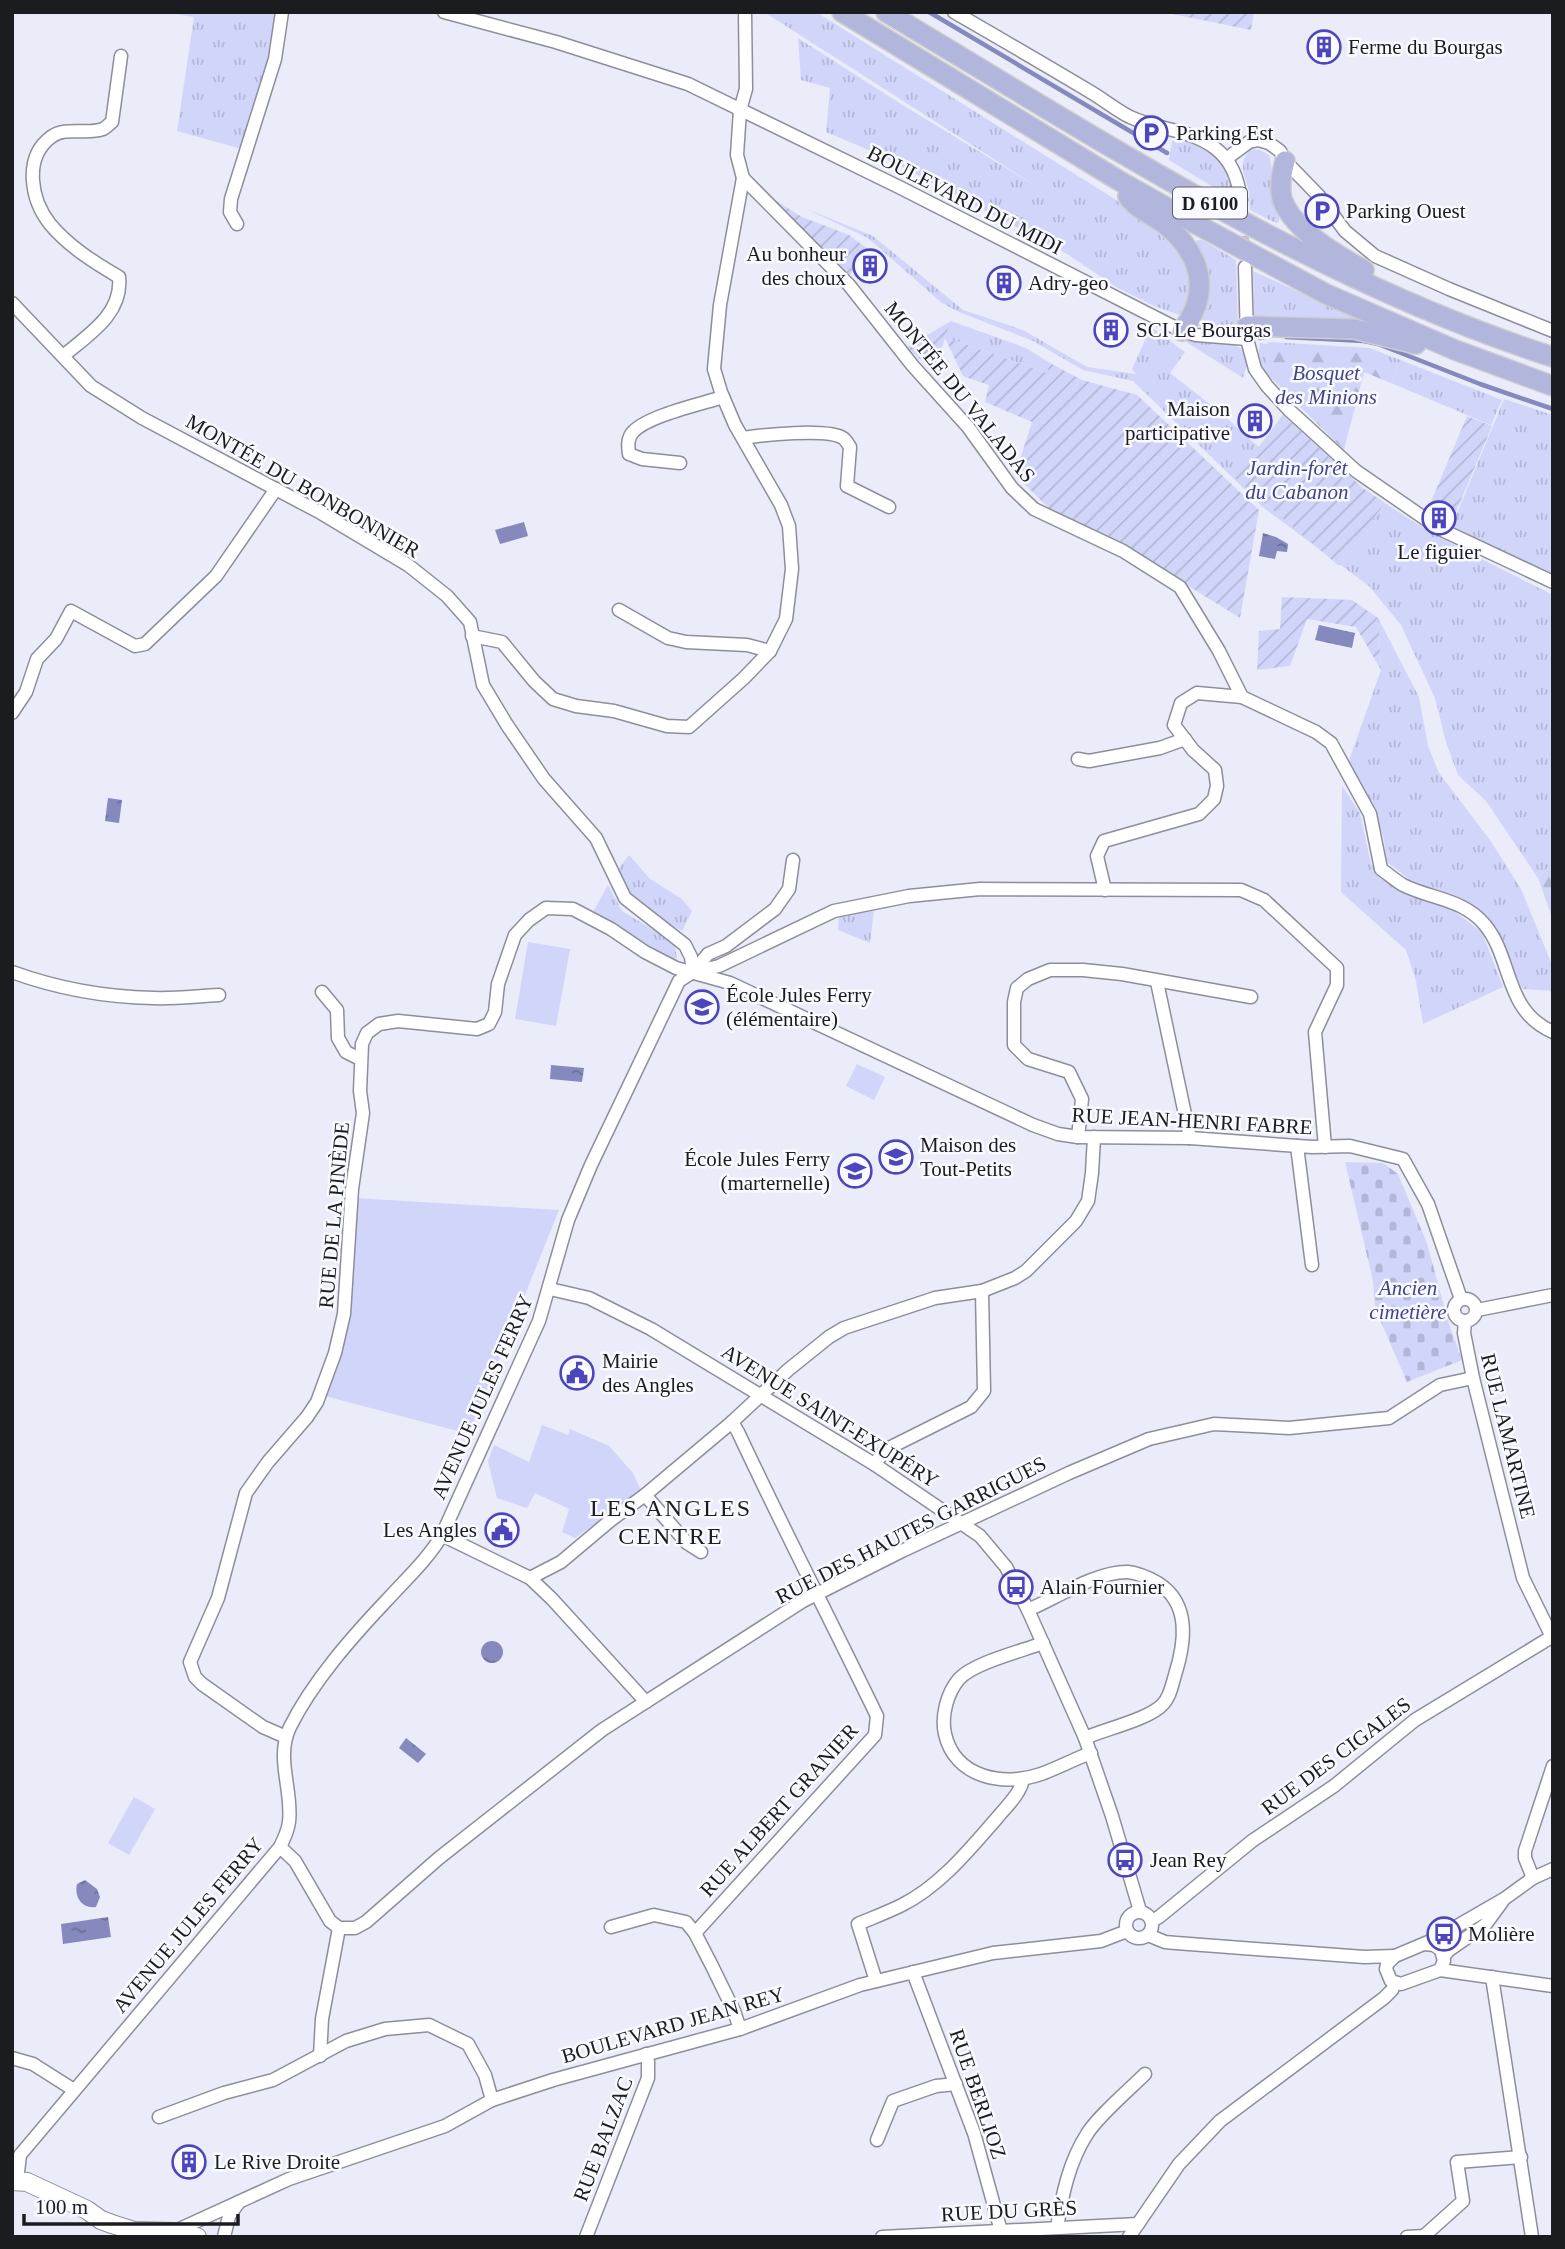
<svg xmlns="http://www.w3.org/2000/svg" width="1565" height="2249" viewBox="0 0 1565 2249" font-family="'Times New Roman',serif">
<style>
.grass{fill:url(#grass-tufts)}
.forest{fill:url(#forest-firs)}
.cemetery{fill:url(#cemetery-stones)}
.park{fill:#d1d5fa}
.garden{fill:url(#garden-furrows)}
.water{fill:url(#water-ripples)}
.lines{fill:none;stroke-linecap:round;stroke-linejoin:round}
.stream{stroke:#8589be;stroke-width:4.5}
.street-tunnel{stroke:#c1c2ce;stroke-width:12;stroke-dasharray:12 6;stroke-linecap:butt}
.street-casing{stroke:#8d8e9a;stroke-width:15}
.secondary-casing{stroke:#8d8e9a;stroke-width:20}
.primary-casing{stroke:#cdcdce;stroke-width:22}
.street{stroke:#fff;stroke-width:12}
.secondary{stroke:#fff;stroke-width:18}
.primary{stroke:#b2b5dc;stroke-width:19}
.labels{text-anchor:middle;dominant-baseline:central;stroke-width:5;stroke-linejoin:round;paint-order:stroke}
.shield{fill:#f9faff;stroke:#5e5f63;stroke-width:2}
.shield-label{font-size:19px;font-weight:bold;fill:#1b1c20}
.poi-label{font-size:21px;fill:#1b1c20;stroke:#f9faff;text-anchor:start}
.street-label{font-size:21px;fill:#1b1c20;stroke:#f9faff}
.park-label{font-size:21px;font-style:italic;fill:#434486;stroke:#f9faff}
.quarter-label{font-size:24px;letter-spacing:2px;fill:#1b1c20;stroke:#f9faff}
</style>
<defs>
<pattern id="grass-tufts" width="24" height="20" patternUnits="userSpaceOnUse" patternTransform="scale(1.75)"><rect width="24" height="20" fill="#d1d5fa"/><path d="M3 7l-1-3M5 7V3M7 7l1-3M15 17l-1-3M17 17v-4M19 17l1-3" fill="none" stroke="#b3b6d6"/></pattern>
<pattern id="forest-firs" width="22" height="20" patternUnits="userSpaceOnUse" patternTransform="scale(1.75)"><rect width="22" height="20" fill="#d1d5fa"/><path d="M5 1l3.5 6h-7zM16 11l3.5 6h-7z" fill="#b3b6d6"/></pattern>
<pattern id="cemetery-stones" width="16" height="16" patternUnits="userSpaceOnUse" patternTransform="scale(1.75)"><rect width="16" height="16" fill="#d1d5fa"/><path d="M2 7V4a2 2 0 0 1 4 0v3zM10 15v-3a2 2 0 0 1 4 0v3z" fill="#b3b6d6"/></pattern>
<pattern id="garden-furrows" width="10" height="10" patternUnits="userSpaceOnUse" patternTransform="scale(1.75)"><rect width="10" height="10" fill="#d1d5fa"/><path d="M-1 1l2-2M0 10L10 0M9 11l2-2" fill="none" stroke="#b3b6d6"/></pattern>
<pattern id="water-ripples" width="26" height="14" patternUnits="userSpaceOnUse" patternTransform="scale(1.75)"><rect width="26" height="14" fill="#8589be"/><path d="M2 4q2-2 4 0t4 0M15 11q2-2 4 0t4 0" fill="none" stroke="#6c6f9a"/></pattern>
</defs>
<rect width="100%" height="100%" fill="#eaecf9"/>
<!-- grass -->
<g class="grass">
<polygon points="163,12 277,12 271,59 245,150 177,131 194,17"/>
<path d="M764 12H816L1110 196C1135 213 1196 255 1191 289 1189 298 1183 307 1180 315L1154 306 1116 287 1067 254 878 154 826 132 830 88 801 80 798 38 901 104 1039 188Z"/>
<path d="M1182 139C1210 146 1237 169 1234 200L1169 160 1172 141Z"/>
<path d="M1252 149 1260 150 1269 155C1274 171 1271 186 1274 201 1275 210 1280 213 1279 222L1276 223 1250 210C1249 204 1250 198 1249 192 1245 175 1236 162 1252 149Z"/>
<path d="M804 208 873 236 963 310 1023 330 1087 367 1136 374 1132 369 1151 327 1185 352 1170 373 1220 412 1328 510 1372 520 1385 503C1437 539 1496 566 1553 595V862L1538 878 1486 801 1458 775 1446 742 1435 698 1401 625 1369 586 1264 508 1133 381 1083 370 1033 341 959 312 942 303 868 238Z"/>
<path d="M1197 240H1202L1236 260 1238 327C1226 336 1212 331 1199 326L1197 322 1193 246Z"/>
<polygon points="1253,271 1369,324 1254,317"/>
<polygon points="951,321 1026,348 1050,363 1047,373 945,337"/>
<polygon points="1172,333 1208,343 1230,343 1242,349 1248,361 1243,378"/>
<path d="M1268 342 1370 348 1502 400 1491 425 1391 383 1397 366 1268 351 1266 373C1259 363 1258 355 1260 343L1267 344Z"/>
<polygon points="1504,399 1553,415 1553,576 1451,528"/>
<polygon points="1378,618 1419,697 1428,746 1439,773 1490,840 1521,889 1552,965 1553,991 1523,989 1473,904 1410,880 1386,861 1384,839 1370,801 1346,769 1381,670"/>
<polygon points="1342,786 1360,813 1371,864 1387,881 1411,896 1454,911 1482,932 1503,987 1423,1024 1416,981 1406,950 1341,892"/>
<polygon points="629,855 650,879 682,899 692,911 682,931 660,919 631,897 615,873"/>
<polygon points="608,885 622,911 675,943 677,962 593,912"/>
<polygon points="874,910 870,943 838,930 839,914"/>
</g>
<!-- forest -->
<g class="forest">
<polygon points="1303,348 1369,354 1397,366 1391,383 1364,372 1344,450 1266,373 1268,351"/>
<polygon points="1553,862 1553,920 1538,878"/>
</g>
<!-- cemetery -->
<polygon class="cemetery" points="1345,1162 1383,1163 1398,1174 1427,1243 1448,1321 1462,1360 1407,1382 1375,1308 1373,1281"/>
<!-- park -->
<g class="park">
<polygon points="528,942 570,949 556,1026 515,1019"/>
<polygon points="857,1064 885,1077 874,1100 846,1086"/>
<polygon points="354,1198 559,1210 469,1434 325,1396 350,1313"/>
<polygon points="542,1425 568,1435 570,1429 609,1446 633,1473 641,1491 575,1538 562,1532 569,1509 535,1493 527,1508 497,1498 488,1461 494,1445 529,1462"/>
<polygon points="134,1797 155,1809 129,1855 108,1843"/>
</g>
<!-- garden -->
<g class="garden">
<polygon points="1163,12 1254,12 1251,30"/>
<polygon points="770,197 802,217 849,235 869,250 849,276"/>
<polygon points="951,321 945,337 1047,373 1050,363 1082,380 1137,395 1259,510 1240,618 1116,541 1051,510 1015,475 1032,422 985,402 989,385 963,376 945,338 934,372 907,347"/>
<polygon points="1283,415 1363,488 1385,503 1339,566 1235,478"/>
<polygon points="1467,416 1492,426 1451,524 1426,514"/>
<polygon points="1282,597 1352,600 1378,618 1381,670 1356,627 1307,619 1290,666 1257,670 1259,631 1280,629"/>
</g>
<!-- water -->
<g class="water">
<polygon points="524,522 528,536 500,544 495,530"/>
<polygon points="1263,533 1276,537 1288,544 1287,552 1277,551 1275,559 1259,556"/>
<polygon points="1319,625 1355,633 1352,648 1315,640"/>
<polygon points="108,798 122,800 119,823 105,821"/>
<polygon points="551,1065 584,1068 582,1082 550,1079"/>
<circle cx="492" cy="1652" r="11"/>
<polygon points="406,1738 426,1754 418,1763 399,1748"/>
<path d="M85 1880 97 1889 100 1897 96 1907C82 1909 74 1897 77 1884Z"/>
<polygon points="108,1917 111,1937 63,1944 61,1924"/>
</g>
<g class="lines">
<!-- stream -->
<g class="stream">
<polyline points="929,12 1167,153"/>
<polyline points="1286,337 1364,341 1378,344 1480,384 1553,409"/>
<polyline points="1260,338 1270,336"/>
</g>
<!-- street-tunnel -->
<polyline class="street-tunnel" points="1241,200 1244,255"/>
<defs>
<g id="street">
<polyline points="444,12 556,42 688,84 899,187 1182,331 1196,335 1247,339"/>
<path d="M745 12 746 89 740 110 737 155 743 178 849 285 913 366 968 427 1012 488 1034 509 1123 551 1180 587 1219 651 1242 697 1316 732 1331 743 1370 814 1381 869C1388 874 1396 881 1403 885 1431 899 1464 899 1485 925 1513 959 1504 1011 1553 1032"/>
<path d="M954 12C999 38 1044 64 1089 91 1103 99 1116 110 1130 117 1158 130 1190 129 1215 148 1232 161 1238 179 1241 200"/>
<polyline points="1226,159 1249,142 1258,140 1269,143 1280,151 1285,161 1319,196 1345,231 1375,256 1449,289 1553,331"/>
<polyline points="237,224 230,212 231,199 275,59 282,12"/>
<polyline points="1245,267 1247,339 1255,369 1267,386 1289,410 1356,471 1440,529 1553,582"/>
<polyline points="12,303 91,386 142,418 321,513 408,565 447,596 470,622 483,685 507,725 544,779 596,838 625,898 685,945 691,957 693,972"/>
<path d="M63 356C88 335 123 314 119 277 95 263 68 246 50 224 31 200 23 158 51 137 65 126 87 135 103 129 107 127 109 124 112 122L121 56"/>
<path d="M743 438C762 435 827 428 843 438 846 440 848 444 850 447L847 486 889 507"/>
<path d="M680 463 642 459 629 454C628 447 627 438 633 432 647 416 701 404 723 397"/>
<polyline points="619,610 668,638 686,642 747,645 770,651"/>
<polyline points="472,636 502,642 534,681 553,699 576,706 614,711 667,726 689,727 744,678 770,651 786,619 792,569 789,526 781,505 735,425 721,392 714,369 720,305 743,178"/>
<polyline points="12,713 26,692 37,659 56,639 71,611 135,646 145,644 216,576 276,489"/>
<polyline points="1078,759 1089,761 1160,748 1185,739"/>
<polyline points="1105,890 1097,856 1104,841 1199,814 1214,799 1217,786 1215,770 1193,750 1174,725 1181,703 1197,693 1242,697"/>
<path d="M12 972C56 988 106 997 153 998 175 999 197 996 219 995"/>
<polyline points="693,972 719,966 834,911 909,896 980,889 1241,890 1264,900 1337,968 1337,985 1315,1032 1325,1147"/>
<polyline points="1157,982 1190,1138"/>
<polyline points="322,992 337,1010 338,1038 346,1052 360,1059"/>
<polyline points="1078,1137 1082,1099 1069,1072 1028,1059 1014,1045 1014,1002 1017,988 1028,979 1050,970 1083,970 1122,974 1251,997"/>
<polyline points="1297,1146 1312,1265"/>
<polyline points="550,1289 589,1298 651,1329 874,1464 980,1536 1006,1567 1028,1610 1085,1738 1112,1816 1140,1911"/>
<circle cx="1465" cy="1310" r="11"/>
<polyline points="1477,1310 1553,1295"/>
<polyline points="1465,1321 1464,1333 1473,1378 1523,1578 1552,1637"/>
<polyline points="874,1464 887,1449 971,1407 984,1391 982,1291"/>
<polyline points="645,1495 687,1543 701,1552"/>
<polyline points="442,1535 530,1578 552,1599 646,1702"/>
<polyline points="530,1578 561,1562 611,1520 645,1495 732,1422 788,1370 829,1337 844,1328 935,1298 982,1291 1015,1278 1026,1271 1076,1221 1088,1201 1092,1173 1094,1137"/>
<path d="M1028 1610C1056 1598 1097 1571 1128 1572 1138 1573 1149 1578 1158 1583 1191 1604 1185 1643 1175 1675 1172 1685 1170 1697 1163 1704 1150 1719 1105 1729 1085 1738"/>
<path d="M1043 1643C1022 1651 973 1663 959 1679 947 1693 941 1716 945 1734 955 1778 1004 1787 1041 1774 1058 1768 1074 1759 1091 1753"/>
<polyline points="286,1737 263,1727 202,1684 195,1677 190,1662 218,1598 246,1493 268,1462 307,1417 317,1402 335,1353 344,1314 352,1189 363,1113 360,1091 362,1044 367,1033 379,1024 398,1021 477,1029 489,1024 495,1012 498,984 515,935 529,920 546,908 573,909 611,929 645,952 676,968 730,983 1033,1125 1058,1134 1078,1137 1190,1138 1312,1147 1350,1146 1403,1159 1428,1204 1461,1299"/>
<polyline points="280,1847 295,1861 330,1921 339,1928 355,1928 366,1922 439,1858 602,1730 803,1601 902,1551 1069,1473 1149,1439 1214,1424 1289,1428 1389,1418 1440,1385 1473,1378"/>
<polyline points="1533,1878 1525,1858 1525,1851 1553,1766"/>
<circle cx="1139" cy="1925" r="13"/>
<polyline points="1152,1921 1159,1917 1252,1841 1334,1786 1415,1720 1553,1636"/>
<polyline points="611,1927 654,1915 686,1922 695,1933 712,1966 734,2011 740,2029"/>
<path d="M695 1933 875 1735 877 1716C831 1621 783 1528 738 1432L732 1422"/>
<polyline points="1148,1935 1165,1942 1176,1943 1364,1957 1395,1956"/>
<polyline points="1424,1944 1434,1945 1441,1950 1444,1961 1440,1970 1401,1984 1391,1981 1386,1969 1387,1964 1395,1956 1433,1940 1504,1899 1533,1878 1553,1869"/>
<polyline points="1444,1956 1449,1950 1485,1925 1502,1902"/>
<polyline points="1440,1970 1553,1986"/>
<polyline points="913,1972 974,2133 1001,2231"/>
<polyline points="1492,1977 1532,2237"/>
<path d="M876 1981 858 1924C872 1918 888 1912 902 1905 940 1886 969 1850 997 1818 1006 1807 1021 1793 1023 1779"/>
<polyline points="320,2056 322,2019 339,1928"/>
<polyline points="12,2058 33,2064 74,2090"/>
<polyline points="159,2117 224,2093 273,2080 346,2041 385,2029 429,2025 468,2044 485,2075 492,2100"/>
<polyline points="877,2140 893,2101 936,2086 956,2084"/>
<path d="M17 2180 20 2155 280 1847C284 1839 288 1831 289 1822 293 1790 275 1758 290 1727 313 1681 352 1637 387 1600 406 1579 428 1559 442 1535L539 1321 568 1220 591 1165 679 981 693 972 708 954 726 946 775 909 789 889 793 860"/>
<path d="M1057 2228C1062 2195 1069 2162 1087 2134 1098 2116 1129 2090 1145 2074"/>
<polyline points="173,2232 289,2179 445,2126 492,2100 553,2080 740,2029 860,1985 993,1953 1101,1941 1127,1931"/>
<polyline points="224,2237 229,2216 239,2202"/>
<polyline points="586,2237 648,2078 648,2062 646,2054"/>
<polyline points="882,2237 1138,2224"/>
<polyline points="1129,2237 1179,2164 1220,2121 1384,1998 1392,1990 1395,1983"/>
<polyline points="1407,2237 1424,2236 1463,2201 1457,2162 1521,2157"/>
</g>
<polyline id="secondary" points="12,2181 27,2182 87,2210 101,2220 112,2224 134,2231 173,2232 197,2237"/>
<g id="primary">
<polyline points="842,12 1118,180 1196,224 1326,294 1455,350 1553,386"/>
<path d="M886 12C1101 140 1313 280 1553 357"/>
<path d="M1285 161C1282 172 1279 187 1282 199 1292 229 1338 256 1364 270"/>
<path d="M1128 196C1137 210 1154 215 1167 226 1202 256 1211 292 1182 331"/>
<polyline points="1247,326 1354,329 1416,344"/>
</g>
</defs>
<!-- street casing -->
<use href="#street" class="street-casing"/>
<!-- secondary casing -->
<use href="#secondary" class="secondary-casing"/>
<!-- primary casing -->
<use href="#primary" class="primary-casing"/>
<!-- street -->
<use href="#street" class="street"/>
<!-- secondary -->
<use href="#secondary" class="secondary"/>
<!-- primary -->
<use href="#primary" class="primary"/>
</g>
<!-- icons -->
<defs>
<symbol id="building-ring" viewBox="-11 -11 22 22"><circle r="9.5" fill="#f9faff" stroke="#4d45bb" stroke-width="1.5"/><path d="M-4-6H4V6H1V3H-1V6H-4ZM-2.5-4.3h1.7v1.8h-1.7ZM.8-4.3h1.7v1.8H.8ZM-2.5-1h1.7V.8h-1.7ZM.8-1h1.7V.8H.8Z" fill="#4d45bb"/></symbol>
<symbol id="parking-ring" viewBox="-11 -11 22 22"><circle r="9.5" fill="#f9faff" stroke="#4d45bb" stroke-width="1.5"/><path d="M-3.5-5.5H1a3.5 3.5 0 0 1 0 7H-1V5.5H-3.5ZM-1-3.4V-.6H.8a1.4 1.4 0 0 0 0-2.8Z" fill="#4d45bb"/></symbol>
<symbol id="school-ring" viewBox="-11 -11 22 22"><circle r="9.5" fill="#f9faff" stroke="#4d45bb" stroke-width="1.5"/><path d="M0-5L7-2L0 1L-7-2ZM-4 1L0 2.5L4 1V4Q0 6-4 4Z" fill="#4d45bb"/></symbol>
<symbol id="civic-ring" viewBox="-11 -11 22 22"><circle r="9.5" fill="#f9faff" stroke="#4d45bb" stroke-width="1.5"/><path d="M-.6-6.5H3V-4.5H.6V-3L4-1V1h2V6H-6V1h2V-1L-.6-3ZM-1.2 2.5V6h2.4V2.5Z" fill="#4d45bb"/></symbol>
<symbol id="bus-ring" viewBox="-11 -11 22 22"><circle r="9.5" fill="#f9faff" stroke="#4d45bb" stroke-width="1.5"/><path d="M-5-6H5V4H4V6H2V4H-2V6H-4V4H-5ZM-3.5-4V0h7V-4ZM-3.5 1.2v1.5H-2V1.2ZM2 1.2v1.5H3.5V1.2Z" fill="#4d45bb"/></symbol>
</defs>
<g fill-rule="evenodd">
<use href="#building-ring" x="1305" y="28" width="38" height="38"/>
<use href="#parking-ring" x="1132" y="114" width="38" height="38"/>
<use href="#parking-ring" x="1303" y="192" width="38" height="38"/>
<use href="#building-ring" x="851" y="247" width="38" height="38"/>
<use href="#building-ring" x="985" y="264" width="38" height="38"/>
<use href="#building-ring" x="1092" y="311" width="38" height="38"/>
<use href="#building-ring" x="1236" y="402" width="38" height="38"/>
<use href="#building-ring" x="1420" y="499" width="38" height="38"/>
<use href="#school-ring" x="683" y="988" width="38" height="38"/>
<use href="#school-ring" x="877" y="1138" width="38" height="38"/>
<use href="#school-ring" x="836" y="1152" width="38" height="38"/>
<use href="#civic-ring" x="558" y="1354" width="38" height="38"/>
<use href="#civic-ring" x="483" y="1511" width="38" height="38"/>
<use href="#bus-ring" x="997" y="1568" width="38" height="38"/>
<use href="#bus-ring" x="1106" y="1841" width="38" height="38"/>
<use href="#bus-ring" x="1425" y="1915" width="38" height="38"/>
<use href="#building-ring" x="170" y="2143" width="38" height="38"/>
</g>
<g class="labels">
<!-- shield labels -->
<rect class="shield" x="1173" y="187.5" width="74" height="31" rx="5"/>
<g class="shield-label">
<text x="1210" y="203">D 6100</text>
</g>
<!-- poi labels -->
<g class="poi-label">
<text x="1348" y="47">Ferme du Bourgas</text>
<text x="1176" y="133">Parking Est</text>
<text x="1346" y="211">Parking Ouest</text>
<text x="846" y="254" text-anchor="end">Au bonheur<tspan x="846" dy="24">des choux</tspan></text>
<text x="1028" y="283">Adry-geo</text>
<text x="1136" y="330">SCI Le Bourgas</text>
<text x="1230" y="409" text-anchor="end">Maison<tspan x="1230" dy="24">participative</tspan></text>
<text x="1439" y="552" text-anchor="middle">Le figuier</text>
<text x="726" y="995">École Jules Ferry<tspan x="726" dy="24">(élémentaire)</tspan></text>
<text x="920" y="1145">Maison des<tspan x="920" dy="24">Tout-Petits</tspan></text>
<text x="830" y="1159" text-anchor="end">École Jules Ferry<tspan x="830" dy="24">(marternelle)</tspan></text>
<text x="602" y="1361">Mairie<tspan x="602" dy="24">des Angles</tspan></text>
<text x="477" y="1530" text-anchor="end">Les Angles</text>
<text x="1040" y="1587">Alain Fournier</text>
<text x="1150" y="1860">Jean Rey</text>
<text x="1468" y="1934">Molière</text>
<text x="214" y="2162">Le Rive Droite</text>
</g>
<!-- street labels -->
<g class="street-label">
<text transform="translate(965 200) rotate(27)">BOULEVARD DU MIDI</text>
<text transform="translate(960 392) rotate(51)">MONTÉE DU VALADAS</text>
<text transform="translate(303 486) rotate(30)">MONTÉE DU BONBONNIER</text>
<text transform="translate(1192 1121) rotate(3)">RUE JEAN-HENRI FABRE</text>
<text transform="translate(334 1215) rotate(-85)">RUE DE LA PINÈDE</text>
<text transform="translate(482 1397) rotate(-66)">AVENUE JULES FERRY</text>
<text transform="translate(830 1416) rotate(32)">AVENUE SAINT-EXUPÉRY</text>
<text transform="translate(1508 1436) rotate(76)">RUE LAMARTINE</text>
<text transform="translate(911 1530) rotate(-27)">RUE DES HAUTES GARRIGUES</text>
<text transform="translate(1336 1756) rotate(-37)">RUE DES CIGALES</text>
<text transform="translate(779 1810) rotate(-48)">RUE ALBERT GRANIER</text>
<text transform="translate(188 1925) rotate(-50)">AVENUE JULES FERRY</text>
<text transform="translate(673 2025) rotate(-16)">BOULEVARD JEAN REY</text>
<text transform="translate(978 2094) rotate(71)">RUE BERLIOZ</text>
<text transform="translate(603 2139) rotate(-69)">RUE BALZAC</text>
<text transform="translate(1009 2211) rotate(-3)">RUE DU GRÈS</text>
</g>
<!-- park labels -->
<g class="park-label">
<text x="1326" y="373">Bosquet<tspan x="1326" dy="24">des Minions</tspan></text>
<text x="1297" y="468">Jardin-forêt<tspan x="1297" dy="24">du Cabanon</tspan></text>
<text x="1408" y="1288">Ancien<tspan x="1408" dy="24">cimetière</tspan></text>
</g>
<!-- quarter labels -->
<g class="quarter-label">
<text x="671" y="1508">LES ANGLES<tspan x="671" dy="28">CENTRE</tspan></text>
</g>
</g>
<!-- border -->
<rect width="1565" height="2249" fill="none" stroke="#1b1c20" stroke-width="28"/>
<!-- scale -->
<path d="M24 2214v10h214v-10" fill="none" stroke="#1b1c20" stroke-width="3.5"/>
<text x="35" y="2214" font-size="21" fill="#1b1c20" stroke="#f9faff" stroke-width="5" paint-order="stroke">100 m</text>
</svg>
